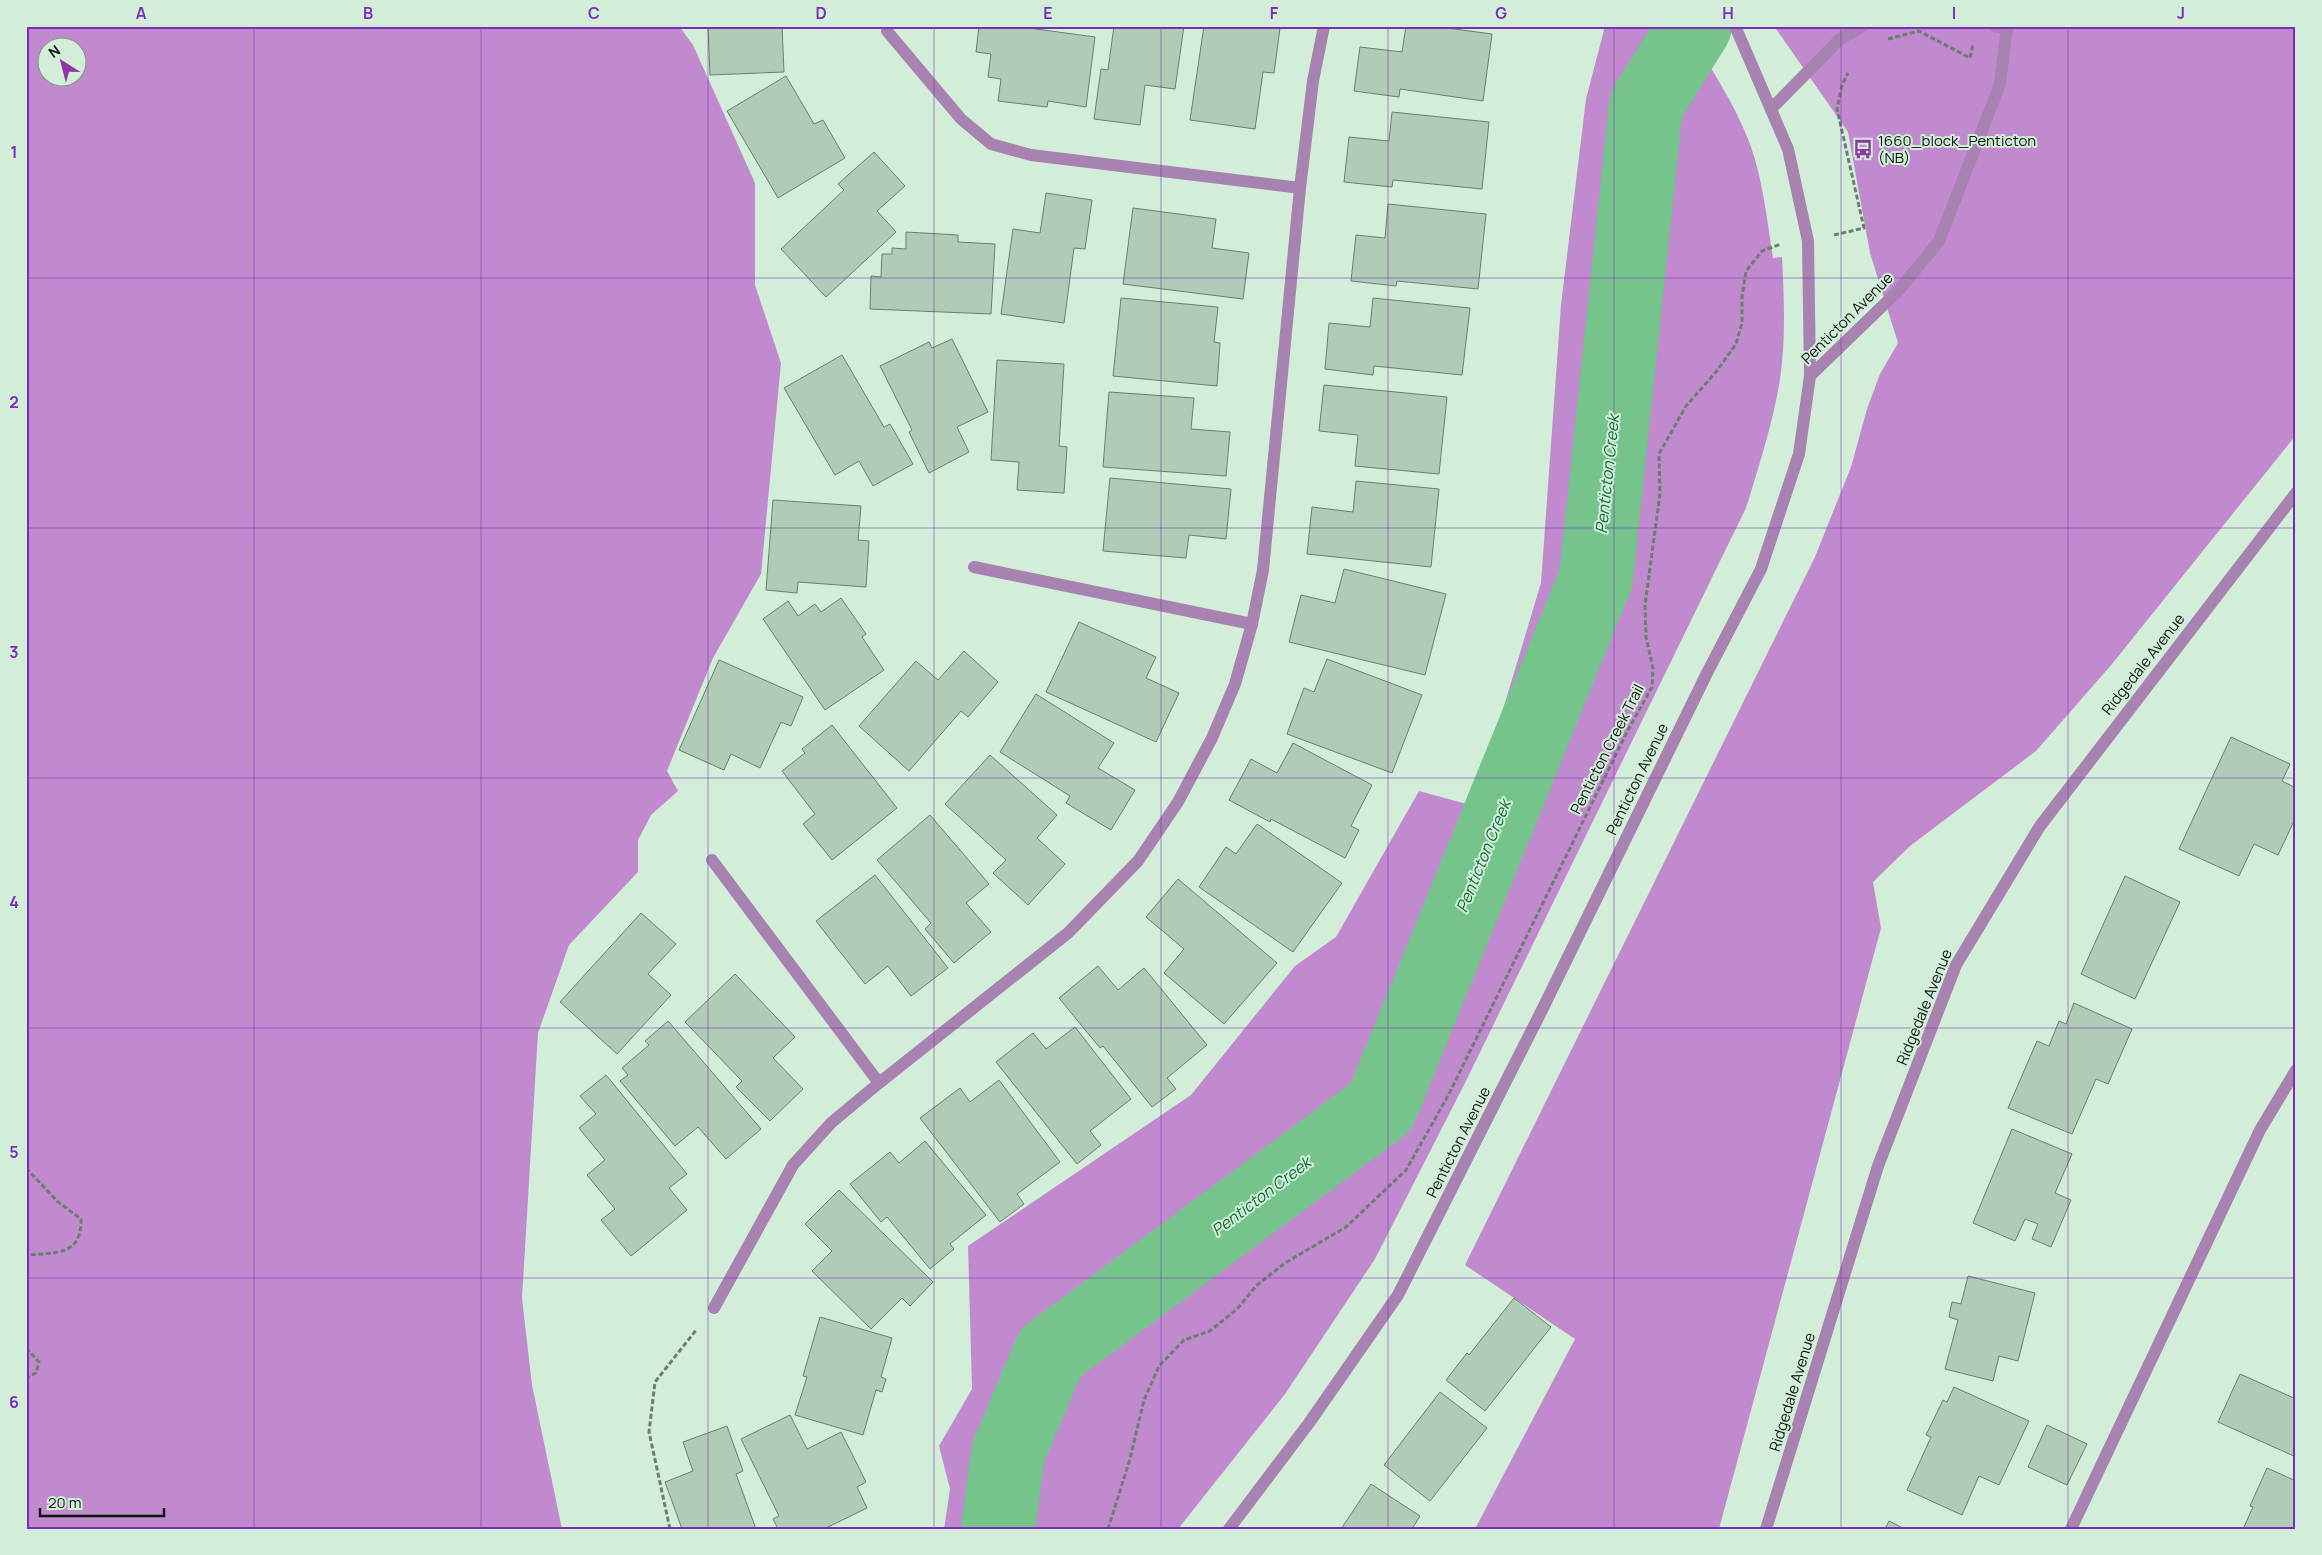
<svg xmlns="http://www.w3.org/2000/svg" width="2322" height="1555" viewBox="0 0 2322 1555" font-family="Manrope,sans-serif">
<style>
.forest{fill:#c28ace;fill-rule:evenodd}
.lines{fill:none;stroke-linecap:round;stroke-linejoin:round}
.river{stroke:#74c48c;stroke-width:74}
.building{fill:#b0ccb7;stroke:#67816d}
.path{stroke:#6b7e70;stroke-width:3;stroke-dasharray:5 2.5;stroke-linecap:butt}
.service{stroke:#a882b0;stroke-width:12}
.minor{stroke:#a882b0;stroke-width:12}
.grid{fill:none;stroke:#7b2cbf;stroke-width:1;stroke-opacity:0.55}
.labels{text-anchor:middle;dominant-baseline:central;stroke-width:4;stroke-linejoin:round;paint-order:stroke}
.poi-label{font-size:15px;fill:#0b150e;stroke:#d2eed8;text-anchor:start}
.street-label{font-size:15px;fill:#0b150e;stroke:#d2eed8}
.water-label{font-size:16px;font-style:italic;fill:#0b6935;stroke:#d2eed8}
.neatline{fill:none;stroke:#7b2cbf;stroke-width:2}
.grid-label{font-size:16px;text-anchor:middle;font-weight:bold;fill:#7b2cbf}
</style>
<rect width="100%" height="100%" fill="#d2eed8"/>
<!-- forest -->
<g class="forest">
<path d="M26 26H679L693 45 755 183V285L781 363 761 574 713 658 667 771 678 791 651 815 638 840V872L569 945 538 1033 522 1298 532 1385 562 1529H26ZM48 48H78V78H48Z"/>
<path d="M1605 26H1685C1709 65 1734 102 1750 144 1763 180 1767 220 1773 258L1782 257C1784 297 1786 339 1780 379 1773 423 1759 465 1746 508L1465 1083 1375 1259 1285 1394 1178 1529H944L950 1489 939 1446 972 1389 968 1246 1191 1095 1295 966 1336 937 1419 791 1474 806 1541 583 1561 305 1586 99Z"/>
<polygon points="1774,26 2296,26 2296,435 2112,664 2036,751 1910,846 1873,882 1881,928 1719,1529 1475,1529 1575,1339 1465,1265 1815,557 1851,467 1867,409 1880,374 1898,343 1870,253 1848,132"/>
</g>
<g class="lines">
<!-- river -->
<polyline class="river" points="998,1529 1008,1453 1050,1353 1381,1107 1596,578 1646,105 1695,26"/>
</g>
<!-- building -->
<g class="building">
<polygon points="708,26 782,26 784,72 710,75"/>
<polygon points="979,26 1014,26 1095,37 1086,107 1048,101 1047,107 998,101 1001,79 988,77 991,54 976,52"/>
<polygon points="1114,26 1184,26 1175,89 1145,85 1140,125 1094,119 1101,69 1108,70"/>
<polygon points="1204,26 1280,28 1274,73 1263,72 1255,129 1190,120"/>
<polygon points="1406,26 1432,26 1492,34 1483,101 1400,89 1399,97 1354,91 1360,47 1402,52"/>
<polygon points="786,76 814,124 823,120 845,158 778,198 727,111"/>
<polygon points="1392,112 1489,122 1482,189 1393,180 1392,187 1344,182 1349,137 1389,141"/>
<polygon points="874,152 905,186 877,211 896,232 826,297 781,249 844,190 838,184"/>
<polygon points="1046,193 1092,200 1085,249 1074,248 1064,323 1001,314 1013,229 1040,233"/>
<polygon points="1388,204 1486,214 1478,289 1397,281 1396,286 1351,281 1356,235 1385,238"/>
<polygon points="1133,208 1216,219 1212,248 1249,253 1243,299 1123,284"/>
<polygon points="906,232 958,235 958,242 995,244 991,314 870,309 871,276 881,277 882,254 892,254 892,248 906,249"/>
<polygon points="1121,298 1218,307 1214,342 1220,343 1217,386 1113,376"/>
<polygon points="1373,298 1470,308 1462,375 1374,366 1373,375 1325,369 1329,323 1370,327"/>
<polygon points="952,339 988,412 957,427 969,452 929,473 909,432 912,430 880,366 929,342 932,348"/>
<polygon points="842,355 884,427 890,424 913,464 873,486 859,461 835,475 784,388"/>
<polygon points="997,360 1064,364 1059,446 1067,447 1064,493 1017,490 1019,462 991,460"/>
<polygon points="1324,385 1447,397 1439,474 1355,466 1358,435 1319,431"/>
<polygon points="1109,392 1194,398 1191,429 1230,432 1226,476 1103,467"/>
<polygon points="1110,478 1231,489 1226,539 1189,535 1186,558 1103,551"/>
<polygon points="1356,481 1439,489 1431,567 1307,554 1312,507 1353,512"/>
<polygon points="773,500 861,506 858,540 869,541 866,587 798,582 797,593 766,590"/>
<polygon points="1344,569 1446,594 1425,675 1289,642 1301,595 1335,603"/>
<polygon points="841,598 866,634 862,637 884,670 825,710 763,619 788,601 798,616 815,604 821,612"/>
<polygon points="1079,622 1156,657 1146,678 1179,693 1156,742 1046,692"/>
<polygon points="964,651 998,682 968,717 961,711 909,771 859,726 916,661 938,680"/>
<polygon points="1327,659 1422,695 1392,773 1287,734 1304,688 1314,692"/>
<polygon points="719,660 803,697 791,726 781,722 760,768 731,754 724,770 679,750"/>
<polygon points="1036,694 1114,743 1098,768 1135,790 1111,830 1066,803 1070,796 1000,752"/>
<polygon points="832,725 897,808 832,860 803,824 815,814 782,771 805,753 802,749"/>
<polygon points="2231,737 2290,764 2282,781 2296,788 2296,817 2278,855 2254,844 2239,876 2179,849"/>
<polygon points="1293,743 1372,785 1351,826 1359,830 1345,858 1271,819 1270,822 1229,800 1251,759 1277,773"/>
<polygon points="990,755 1057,815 1037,838 1065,864 1028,905 993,873 1006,860 945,804"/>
<polygon points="930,815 989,884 966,903 991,932 954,963 925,929 931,923 877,860"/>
<polygon points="1257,824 1342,883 1293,952 1199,887 1226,847 1236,854"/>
<polygon points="875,875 948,968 911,996 888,966 865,984 816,921"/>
<polygon points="2125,876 2180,902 2135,999 2081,974"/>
<polygon points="1178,879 1277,963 1224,1024 1164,973 1184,949 1146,917"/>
<polygon points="641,913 676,944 648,974 671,995 617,1054 560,1002"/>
<polygon points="1098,966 1118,990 1144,968 1207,1045 1167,1078 1176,1089 1152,1107 1103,1046 1100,1048 1059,998"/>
<polygon points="735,974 795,1037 773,1058 803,1089 770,1121 736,1087 742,1081 685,1022"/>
<polygon points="2074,1003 2132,1029 2108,1084 2096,1079 2072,1134 2008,1108 2037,1041 2049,1046 2059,1021 2066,1024"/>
<polygon points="668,1021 761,1129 726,1159 698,1127 675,1146 620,1081 628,1075 622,1068 649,1045 645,1041"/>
<polygon points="1075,1027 1131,1099 1090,1131 1101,1145 1077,1164 996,1062 1033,1033 1046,1049"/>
<polygon points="606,1075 687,1174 669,1188 687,1210 631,1256 601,1220 615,1209 587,1175 605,1160 579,1128 596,1114 580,1096"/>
<polygon points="999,1080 1060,1162 1017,1194 1024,1204 1000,1222 920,1118 960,1088 970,1102"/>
<polygon points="2012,1129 2072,1154 2055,1193 2071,1200 2051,1247 2032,1239 2038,1224 2025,1219 2015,1241 1973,1223"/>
<polygon points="925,1141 986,1215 950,1244 954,1249 930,1269 887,1217 881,1222 850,1184 890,1152 899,1163"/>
<polygon points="839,1190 933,1282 910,1306 902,1298 871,1329 812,1271 832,1251 805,1224"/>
<polygon points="1968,1276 2035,1293 2018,1361 1999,1356 1993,1381 1945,1369 1958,1320 1949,1317 1952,1302 1961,1304"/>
<polygon points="1514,1298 1551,1327 1485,1411 1446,1380 1467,1353 1469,1355"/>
<polygon points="820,1317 892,1338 881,1377 886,1379 882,1392 876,1390 863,1435 795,1415 807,1377 803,1376"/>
<polygon points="2240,1374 2296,1399 2296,1457 2218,1422"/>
<polygon points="1954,1387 2029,1421 1999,1485 1979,1476 1962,1515 1907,1490 1931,1437 1926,1435 1943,1400 1947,1402"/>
<polygon points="1440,1392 1487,1428 1430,1501 1384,1465"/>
<polygon points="790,1415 807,1449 841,1432 866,1482 857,1487 867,1508 824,1529 778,1529 773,1519 779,1516 741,1439"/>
<polygon points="2047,1425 2087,1444 2067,1485 2028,1467"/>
<polygon points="727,1426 743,1471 736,1474 756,1529 682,1529 665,1482 693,1471 683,1442"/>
<polygon points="2267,1468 2296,1481 2296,1529 2243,1529 2253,1507 2250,1506"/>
<polygon points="1371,1484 1420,1516 1412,1529 1341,1529"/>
<polygon points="1889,1521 1905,1529 1885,1529"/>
</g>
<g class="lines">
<!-- path -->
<g class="path">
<polyline points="1888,39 1919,31 1970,58 1973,44"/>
<polyline points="1834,235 1864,228 1837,109 1842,85 1848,73"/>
<path d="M26 1168 57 1201 81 1219C82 1256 55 1253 26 1255"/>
<polyline points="26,1348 39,1362 36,1373 26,1378"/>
<polyline points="670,1529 649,1432 655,1382 697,1329"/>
<polyline points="1108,1529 1130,1459 1144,1400 1159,1366 1184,1340 1210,1331 1237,1309 1257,1285 1285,1263 1346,1227 1406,1170 1449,1094 1628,730 1652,687 1653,668 1646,637 1645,605 1660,494 1659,454 1686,406 1716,372 1736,344 1742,323 1742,297 1746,271 1762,251 1781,244"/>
</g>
<!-- service -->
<g class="service">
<polyline points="1995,26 2007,28"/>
<polyline points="1771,109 1840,39 1863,26"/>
<polyline points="2071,1529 2260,1130 2296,1070"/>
</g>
<!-- minor -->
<g class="minor">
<polyline points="887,31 961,119 991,144 1031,155 1300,188"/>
<polyline points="1810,376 1899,290 1939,241 2000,84 2007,26"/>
<polyline points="974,567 1252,624"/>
<polyline points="712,860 879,1083"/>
<polyline points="714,1308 793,1165 831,1123 879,1083 1068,933 1138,861 1178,802 1212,738 1235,684 1252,624 1263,570 1300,188 1313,81 1324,26"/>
<polyline points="1229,1529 1309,1423 1398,1295 1542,1010 1707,673 1761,569 1799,454 1810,376 1808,241 1788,149 1735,26"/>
<polyline points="1766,1529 1878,1166 1956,965 2040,826 2296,493"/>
</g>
</g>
<!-- grid -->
<path class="grid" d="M254 26V1529M481 26V1529M708 26V1529M934 26V1529M1161 26V1529M1388 26V1529M1614 26V1529M1841 26V1529M2068 26V1529M26 278H2296M26 528H2296M26 778H2296M26 1028H2296M26 1278H2296"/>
<!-- icons -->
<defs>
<symbol id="bus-bare" viewBox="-9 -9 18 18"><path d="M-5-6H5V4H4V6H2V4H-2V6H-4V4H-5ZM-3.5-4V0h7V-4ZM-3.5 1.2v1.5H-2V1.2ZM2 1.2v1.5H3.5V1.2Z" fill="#9137a3" stroke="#d2eed8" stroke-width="2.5" paint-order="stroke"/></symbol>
</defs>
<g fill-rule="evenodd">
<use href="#bus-bare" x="1849" y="135" width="28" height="28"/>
</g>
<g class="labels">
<!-- poi labels -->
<g class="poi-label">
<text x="1878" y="140">1660_block_Penticton<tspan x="1878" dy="17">(NB)</tspan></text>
</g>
<!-- street labels -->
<g class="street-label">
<text transform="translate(1847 318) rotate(-45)">Penticton Avenue</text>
<text transform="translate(2143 664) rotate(-52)">Ridgedale Avenue</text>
<text transform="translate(1607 749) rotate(-63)">Penticton Creek Trail</text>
<text transform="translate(1637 779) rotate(-64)">Penticton Avenue</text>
<text transform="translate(1924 1007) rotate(-68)">Ridgedale Avenue</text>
<text transform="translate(1458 1142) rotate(-63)">Penticton Avenue</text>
<text transform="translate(1792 1392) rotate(-73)">Ridgedale Avenue</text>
</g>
<!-- water labels -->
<g class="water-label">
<text transform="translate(1607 474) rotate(-84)">Penticton Creek</text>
<text transform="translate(1483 856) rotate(-68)">Penticton Creek</text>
<text transform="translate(1261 1196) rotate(-37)">Penticton Creek</text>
</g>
</g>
<!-- border -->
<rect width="2322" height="1555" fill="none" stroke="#d2eed8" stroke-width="55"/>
<!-- north arrow -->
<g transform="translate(62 62) rotate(324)"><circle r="24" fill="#d2eed8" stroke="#829787"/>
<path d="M0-4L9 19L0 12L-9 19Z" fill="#9137a3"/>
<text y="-8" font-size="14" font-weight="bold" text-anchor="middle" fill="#0b150e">N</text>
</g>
<!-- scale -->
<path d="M40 1508v8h124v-8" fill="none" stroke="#0b150e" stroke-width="2.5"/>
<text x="48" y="1508" font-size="15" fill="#0b150e" stroke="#d2eed8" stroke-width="4" paint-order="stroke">20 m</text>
<rect x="28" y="28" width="2266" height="1500" class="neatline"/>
<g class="grid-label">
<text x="141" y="19">A</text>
<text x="368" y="19">B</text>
<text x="594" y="19">C</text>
<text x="821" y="19">D</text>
<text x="1048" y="19">E</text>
<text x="1274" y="19">F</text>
<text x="1501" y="19">G</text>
<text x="1728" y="19">H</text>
<text x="1954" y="19">I</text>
<text x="2181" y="19">J</text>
<text x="14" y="158">1</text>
<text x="14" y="408">2</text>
<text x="14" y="658">3</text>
<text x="14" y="908">4</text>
<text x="14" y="1158">5</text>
<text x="14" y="1408">6</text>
</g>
</svg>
